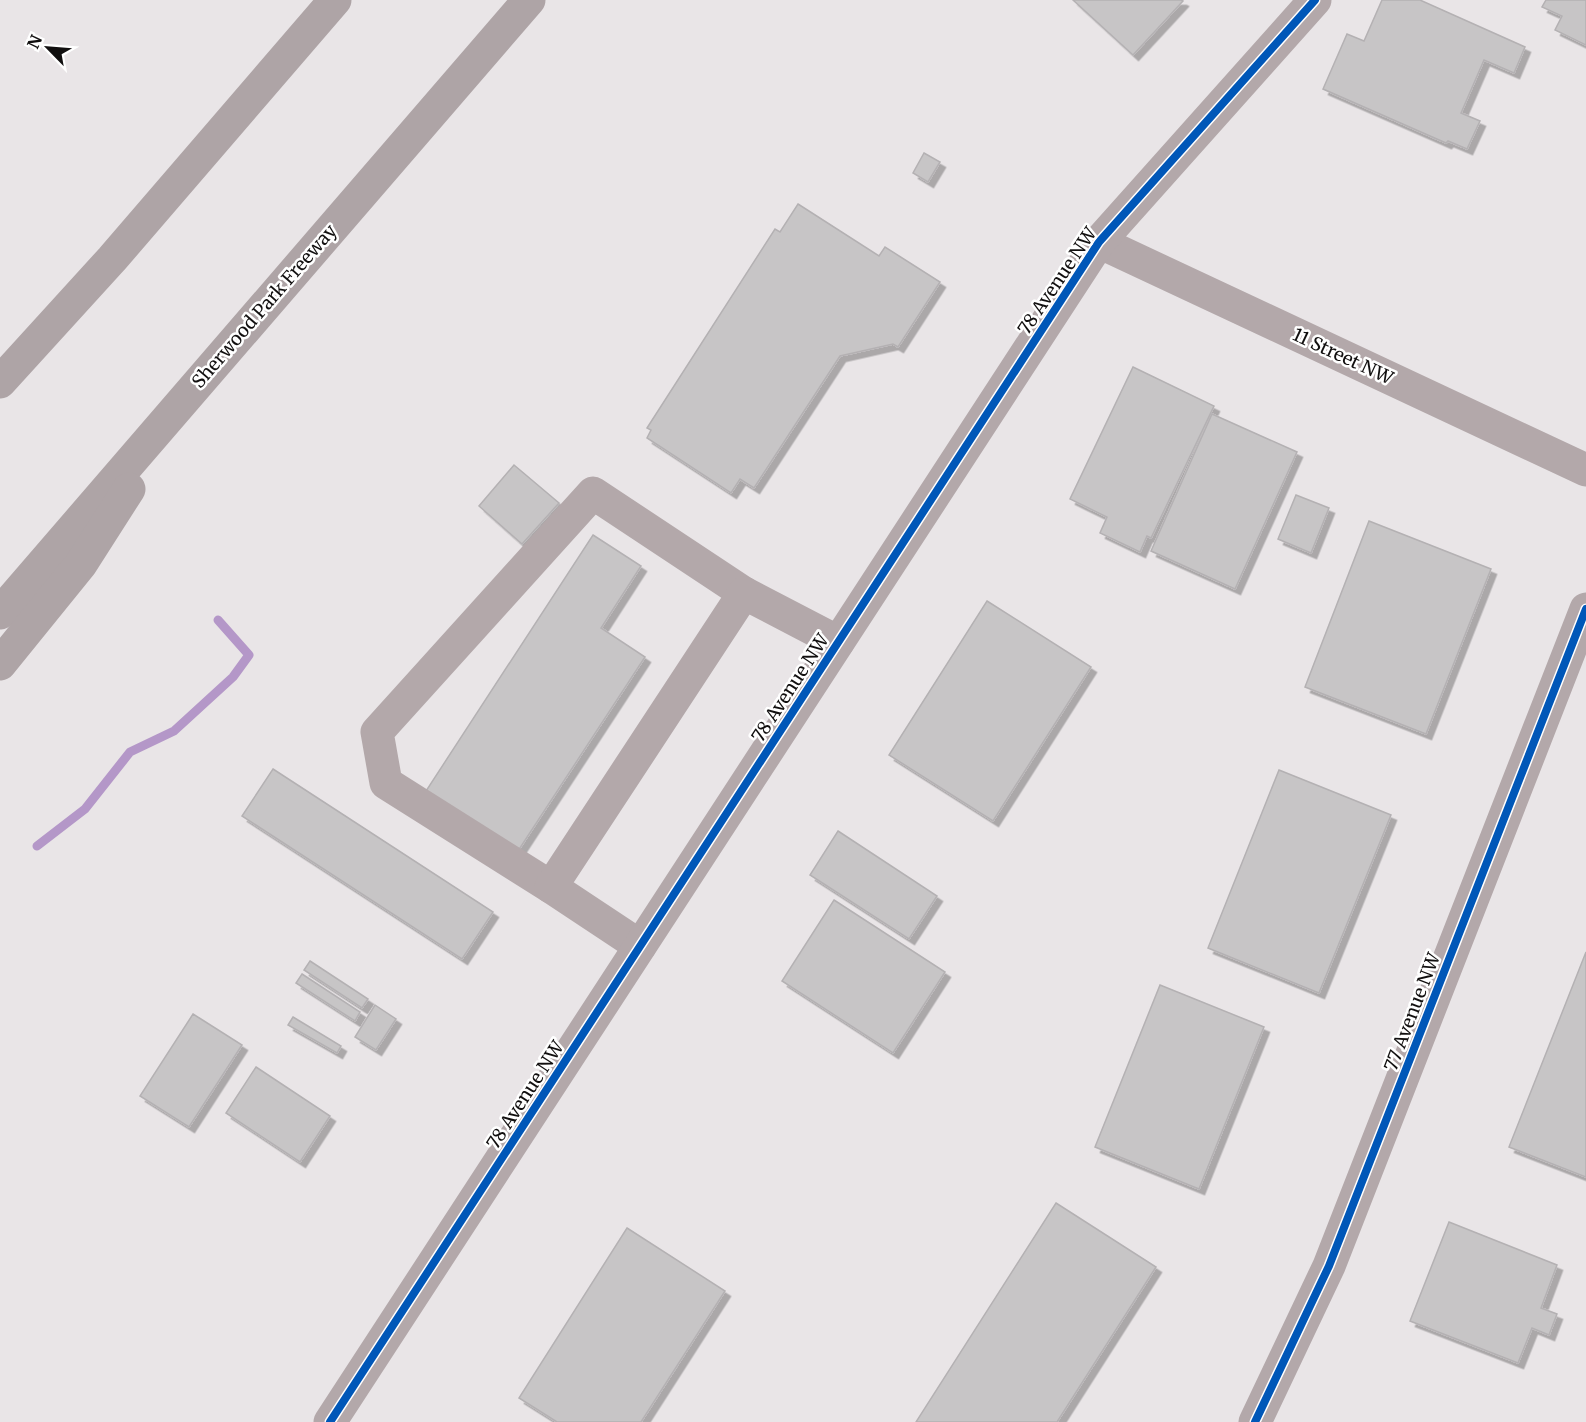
<svg xmlns="http://www.w3.org/2000/svg" width="1586" height="1422" viewBox="0 0 1586 1422" font-family="Merriweather,serif">
<style>
.lines{fill:none;stroke-linecap:round;stroke-linejoin:round}
.stream{stroke:#b497c8;stroke-width:9}
.building{fill:#c7c5c6;stroke:#b4b1b3;stroke-width:1.5;filter:url(#shadow)}
.minor{stroke:#b3a8aa;stroke-width:33}
.highway{stroke:#aea4a6;stroke-width:33}
.cycleway-casing{stroke:#fff;stroke-width:11}
.cycleway{stroke:#0057b8;stroke-width:8}
.labels{text-anchor:middle;dominant-baseline:central;stroke-width:5;stroke-linejoin:round;paint-order:stroke}
.street-label{font-size:18px;fill:#110f0f;stroke:#fff}
</style>
<defs>
<filter id="shadow"><feDropShadow dx="5.5" dy="5.5" stdDeviation="0" flood-color="#0004"/></filter>
</defs>
<rect width="100%" height="100%" fill="#e9e5e7"/>
<g class="lines">
<!-- stream -->
<polyline class="stream" points="37,846 85,809 130,752 174,731 233,677 249,655 218,620"/>
</g>
<!-- building -->
<g class="building">
<polygon points="1073,0 1181,0 1183,1 1133,55"/>
<polygon points="1382,0 1420,0 1525,47 1514,73 1484,60 1461,113 1480,121 1467,149 1448,141 1446,143 1323,89 1347,34 1364,41"/>
<polygon points="1546,0 1586,0 1586,45 1555,30 1562,16 1542,7"/>
<polygon points="924,153 940,162 928,182 913,173"/>
<polygon points="798,204 879,256 885,247 940,282 898,347 893,344 840,356 754,488 740,479 731,493 647,438 651,430 647,428 775,229 780,232"/>
<polygon points="1133,367 1214,406 1151,538 1147,536 1140,552 1100,533 1107,517 1070,499"/>
<polygon points="1212,414 1297,452 1235,589 1151,551"/>
<polygon points="514,465 559,503 522,544 479,506"/>
<polygon points="1296,495 1329,508 1311,553 1278,539"/>
<polygon points="1369,521 1491,569 1426,734 1305,687"/>
<polygon points="593,535 641,566 601,628 645,657 518,851 426,791"/>
<polygon points="987,601 1091,667 993,821 889,755"/>
<polygon points="273,769 493,912 462,959 242,816"/>
<polygon points="1279,770 1391,815 1319,993 1208,948"/>
<polygon points="838,831 937,896 909,939 810,875"/>
<polygon points="834,900 945,972 893,1053 782,981"/>
<polygon points="1586,952 1586,1177 1509,1147"/>
<polygon points="310,961 368,999 362,1008 304,970"/>
<polygon points="302,974 360,1012 355,1021 296,983"/>
<polygon points="1160,985 1264,1027 1199,1189 1095,1147"/>
<polygon points="375,1005 396,1019 376,1050 355,1037"/>
<polygon points="193,1014 242,1045 189,1127 140,1096"/>
<polygon points="293,1017 341,1046 337,1053 288,1025"/>
<polygon points="256,1067 330,1116 300,1162 226,1113"/>
<polygon points="1056,1203 1156,1267 1057,1422 916,1422"/>
<polygon points="1449,1222 1557,1265 1541,1308 1557,1314 1549,1335 1532,1328 1518,1363 1410,1321"/>
<polygon points="627,1228 725,1291 641,1422 557,1422 519,1398"/>
</g>
<g class="lines">
<!-- minor -->
<g class="minor">
<polyline points="1099,242 1586,470"/>
<polyline points="551,887 386,783 377,732 593,493 744,593"/>
<polyline points="640,946 551,887 744,593 838,642"/>
<polyline points="330,1422 1099,242 1315,0"/>
<polyline points="1255,1422 1329,1266 1586,609"/>
</g>
<!-- highway -->
<g class="highway">
<polyline points="0,382 112,259 335,0"/>
<polyline points="0,613 529,0"/>
<polyline points="0,664 81,564 129,489"/>
</g>
<defs>
<g id="cycleway">
<polyline points="330,1422 1099,242 1315,0"/>
<polyline points="1255,1422 1329,1266 1586,609"/>
</g>
</defs>
<!-- cycleway casing -->
<use href="#cycleway" class="cycleway-casing"/>
<!-- cycleway -->
<use href="#cycleway" class="cycleway"/>
</g>
<g class="labels">
<!-- street labels -->
<g class="street-label">
<text transform="translate(1057 281) rotate(-56)">78 Avenue NW</text>
<text transform="translate(264 306) rotate(-49)">Sherwood Park Freeway</text>
<text transform="translate(1343 356) rotate(25)">11 Street NW</text>
<text transform="translate(790 688) rotate(-57)">78 Avenue NW</text>
<text transform="translate(1412 1012) rotate(-69)">77 Avenue NW</text>
<text transform="translate(525 1095) rotate(-57)">78 Avenue NW</text>
</g>
</g>
<!-- north arrow -->
<g transform="translate(48 48) rotate(295)" stroke="#ffffff" stroke-width="4.5" paint-order="stroke">
<path d="M0-4.5L10 22L0 15L-10 22Z" fill="#110f0f"/>
<text y="-9" font-size="16" font-weight="bold" text-anchor="middle" fill="#110f0f">N</text>
</g>
</svg>
